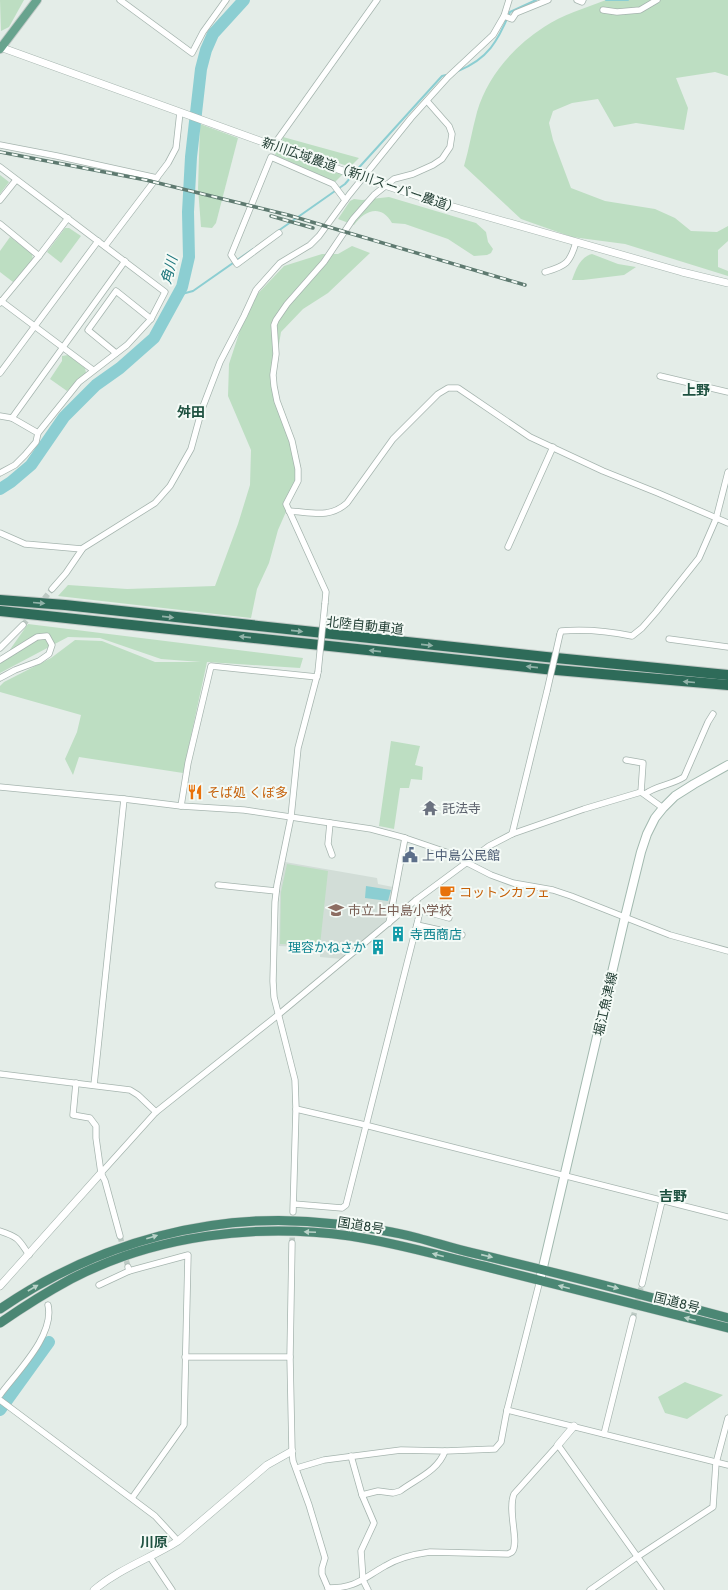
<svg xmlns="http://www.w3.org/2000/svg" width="728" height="1590" viewBox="0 0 728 1590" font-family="Cabin,'Noto Sans JP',sans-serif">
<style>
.built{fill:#d2ddd7}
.green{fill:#bddec2}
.water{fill:#8cced2}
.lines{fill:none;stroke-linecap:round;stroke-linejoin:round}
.stream{stroke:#8cced2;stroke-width:2}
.river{stroke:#8cced2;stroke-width:12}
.minor-tunnel{stroke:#bdcac4;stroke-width:5.5;stroke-dasharray:5.5 3;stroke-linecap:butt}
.minor-casing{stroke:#a6b5af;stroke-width:7}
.tertiary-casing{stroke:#a6b5af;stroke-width:8}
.secondary-casing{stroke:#a2b9af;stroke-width:10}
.primary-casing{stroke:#c1c9c6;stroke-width:10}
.trunk-casing{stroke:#c1c9c6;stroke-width:10}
.motorway-casing{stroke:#c1c9c6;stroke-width:12}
.minor{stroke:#fff;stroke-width:5.5}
.tertiary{stroke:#fff;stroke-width:7}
.secondary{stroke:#fff;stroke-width:8}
.primary{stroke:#68a38e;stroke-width:8}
.trunk{stroke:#4b8774;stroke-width:9}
.motorway{stroke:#2e6b59;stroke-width:10}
.rail-casing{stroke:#5e7a70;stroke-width:3.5}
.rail{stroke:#f4faf6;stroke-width:2;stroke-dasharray:6;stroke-linecap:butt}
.minor-bridge-casing{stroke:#a6b5af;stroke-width:7;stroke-linecap:butt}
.tertiary-bridge-casing{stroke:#a6b5af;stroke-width:8;stroke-linecap:butt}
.minor-bridge{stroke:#fff;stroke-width:5.5}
.tertiary-bridge{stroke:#fff;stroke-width:7}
.oneway{fill:#91b2a8}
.oneway2{fill:#b9d2c8}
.labels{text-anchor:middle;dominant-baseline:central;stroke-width:4;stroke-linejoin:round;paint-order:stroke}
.street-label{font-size:13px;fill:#233f35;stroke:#f4faf6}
.food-label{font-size:13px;fill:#c56008;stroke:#f4faf6;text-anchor:start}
.worship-label{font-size:13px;fill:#5b616d;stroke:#f4faf6;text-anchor:start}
.service-label{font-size:13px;fill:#4e5e75;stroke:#f4faf6;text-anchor:start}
.education-label{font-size:13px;fill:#785e54;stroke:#f4faf6;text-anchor:start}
.culture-label{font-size:13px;fill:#0d838f;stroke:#f4faf6;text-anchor:start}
.water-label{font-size:14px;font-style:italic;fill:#1c757c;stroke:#f4faf6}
.neighbourhood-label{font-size:14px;font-weight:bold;fill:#1e5140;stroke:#f4faf6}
</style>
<rect width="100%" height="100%" fill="#e4ede8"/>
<!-- built -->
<polygon class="built" points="285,862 377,878 378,884 393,887 387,919 342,959 320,957 320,948 279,946 280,892"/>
<!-- green -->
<g class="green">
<polygon points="0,0 24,0 9,27 1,31"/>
<path d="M606 0H728V76L715 72 676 78 688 108 684 130 636 123 614 127 598 99 572 103 553 111 549 123 553 140 571 188 605 201 655 209 675 218 691 231 717 232 728 226V241L718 250V267L728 271V276L625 244 572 237 521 219 464 166C469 149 472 130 477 112 487 77 513 47 544 27 562 15 585 8 606 0Z"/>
<polygon points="200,124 238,138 216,223 212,228 201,227 198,188"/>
<polygon points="283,137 359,158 350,167 282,143"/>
<polygon points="277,150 343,174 335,182 275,155"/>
<polygon points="0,175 9,182 0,194"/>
<path d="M389 197 476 223 486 232 488 242 493 249 491 253 487 255 474 256 448 239 405 224 392 223C381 204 365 210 354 225L338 219 350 201 354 199 362 200Z"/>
<polygon points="65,228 69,228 81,236 61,263 47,252"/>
<polygon points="10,237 32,254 33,260 13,282 0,272 0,251"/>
<polygon points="352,246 370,253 328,293 303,309 281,332 275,368 280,416 293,448 299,482 278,530 269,563 257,589 251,618 58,596 68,585 127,589 215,586 238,524 250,485 251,450 228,396 229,364 249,303 284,266 322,254 338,254"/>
<path d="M592 254 618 264 636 267 624 275 583 280H572C576 269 580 257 592 254Z"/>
<polygon points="68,355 85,368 86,373 67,391 50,379 62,361 62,356"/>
<polygon points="28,624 303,658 300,668 207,662 183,773 79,757 73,775 65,759 77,732 81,715 0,692 0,686 4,682 51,658 75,640 102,641 155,662 201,662 161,659 100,638 68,637 0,673 0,660 9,651"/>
<polygon points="391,741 420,746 415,765 423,767 422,780 411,779 409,788 400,788 394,829 379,826"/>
<polygon points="287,864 328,871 320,945 280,944 281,892"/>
<polygon points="685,1382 690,1384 723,1395 687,1419 665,1413 658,1397"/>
</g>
<!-- water -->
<polygon class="water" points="366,886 391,890 388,901 365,898"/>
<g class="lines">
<!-- stream -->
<g class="stream">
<polyline points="606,0 628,0"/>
<path d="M458 71C488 59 498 41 510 12L536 0"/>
<polyline points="354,173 442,76 446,75"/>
<polyline points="278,231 345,184 351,177"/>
<polyline points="178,295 193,291 253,249"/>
</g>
<!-- river -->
<g class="river">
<polyline points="0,489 11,482 31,465 64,417 96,385 120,368 154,338 182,287 189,257 188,212 191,157 201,69 206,50 213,34 244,0"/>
<polyline points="0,1410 49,1342"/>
</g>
<!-- minor-tunnel -->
<g class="minor-tunnel">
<polyline points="23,625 52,589"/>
<polyline points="120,1236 128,1267"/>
<polyline points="292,1243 293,1219"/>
<polyline points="633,1318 642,1284"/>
</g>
<defs>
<g id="minor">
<polyline points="120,0 192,53 203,32 226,0"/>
<polyline points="577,0 582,2 583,0"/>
<polyline points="603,10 617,12 640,10 657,0"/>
<polyline points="504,16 512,19 516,13 548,0"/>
<polyline points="0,145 57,156 157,178"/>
<polyline points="273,146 377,0"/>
<polyline points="0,167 165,292 151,319 127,345 79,382 38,433 36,442 25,455 15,465 0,473"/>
<polyline points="0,200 16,180"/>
<polyline points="0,224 39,256"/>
<polyline points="279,233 237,264 231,255 271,157 333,184 345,200"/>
<polyline points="105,246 168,163 176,148 180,112"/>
<path d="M545 272C566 266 570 263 576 242"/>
<polyline points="1,301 93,370"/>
<polyline points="0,303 39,256 68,218"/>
<polyline points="116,353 88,330 116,291 151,319"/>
<polyline points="0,373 98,241"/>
<polyline points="660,376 728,392"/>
<polyline points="0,416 12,418"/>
<polyline points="38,433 12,418 125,261"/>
<path d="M289 511C311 512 329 519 347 503L393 439 438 394 448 388H458L530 437 603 471 658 493 728 523"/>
<polyline points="0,533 25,544 82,549"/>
<polyline points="508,547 553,447"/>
<polyline points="52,589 66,573 83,548 155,503 170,486 191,449 202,409 220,362 244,316 256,290 280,263 310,245 319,236 349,195 411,118 448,77 493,35 504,16 509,0"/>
<polyline points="325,603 326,592 286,504 298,481 298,469 292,441 277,401 274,386 273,375 276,354 274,325 276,320 287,304 324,262 353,219 374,195 394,179 413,174 433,165 442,159 450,147 452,134 449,126 427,101"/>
<path d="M560 634 561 631C586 629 608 631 632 636L642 628 656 612 699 558 716 519 728 472"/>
<polyline points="669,639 728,647"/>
<polyline points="0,648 23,625"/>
<polyline points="0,660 37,637 47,636 52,645 49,654 39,661 15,670 0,678"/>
<polyline points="626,760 643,763 641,792"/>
<polyline points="0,787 124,799 181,806 244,810 371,829 405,838 446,852 491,875 513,883 553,890 571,896 670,935 728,951"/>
<path d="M645 794C657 785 672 785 684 777L708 722 713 714"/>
<polyline points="181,806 188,763 211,666 317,677"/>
<polyline points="330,823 328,844 332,855"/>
<polyline points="512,834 547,691"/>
<polyline points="218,885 276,891"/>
<polyline points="420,910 449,918"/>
<polyline points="389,923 405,838"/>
<polyline points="417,925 462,935"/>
<polyline points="0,1074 130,1090 138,1095 156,1112"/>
<polyline points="76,1083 73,1115 90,1118 96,1126 96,1138 101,1173 105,1181 120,1236"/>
<polyline points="94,1085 124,799"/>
<polyline points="296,1109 365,1125 728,1217"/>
<polyline points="101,1173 156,1112 278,1015 416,900 489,846 512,834 584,809 641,792 663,808"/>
<polyline points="294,1204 342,1208 346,1205 418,920 420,910 416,900"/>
<polyline points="293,1212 296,1109 295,1080 274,997 273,981 275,902 277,885 291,817 298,748 318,672"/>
<path d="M0 1231C19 1237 19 1240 29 1255"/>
<polyline points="292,1243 290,1357 292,1451 293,1461 309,1505 325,1558 322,1568 322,1574 328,1588"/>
<polyline points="128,1267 129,1271 188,1255 184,1425 132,1498"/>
<polyline points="642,1284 662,1201"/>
<polyline points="99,1285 129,1271"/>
<polyline points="185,1357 290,1357"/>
<path d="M0 1395C17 1372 55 1335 48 1305"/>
<polyline points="0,1400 155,1516 178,1541"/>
<polyline points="507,1410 728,1465"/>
<polyline points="604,1434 633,1318"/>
<polyline points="351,1456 362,1495 374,1523 361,1551 363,1580 368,1590"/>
<polyline points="297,1468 324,1460 401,1450 445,1451 495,1449 501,1442 507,1410 540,1280"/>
<path d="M362 1495 378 1491 393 1493 400 1491C416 1479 438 1471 445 1451"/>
<polyline points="150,1557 172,1590"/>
<path d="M328 1588C356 1588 362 1579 385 1566 398 1558 415 1554 430 1552L508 1554 512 1552C520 1543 507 1511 514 1494L558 1445 661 1590"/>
<polyline points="590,1590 637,1557 713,1507 716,1463 728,1418"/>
</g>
<g id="tertiary">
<polyline points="0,47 346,172"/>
<polyline points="378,183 436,202 682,272 728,283"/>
<polyline points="0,1286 101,1173"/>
<polyline points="558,1445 574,1426"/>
<path d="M94 1590C119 1569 151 1558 178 1541L267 1465 292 1451"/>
</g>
<polyline id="secondary" points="540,1280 625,917 641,852 647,834 655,818 663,808 675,796 694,784 728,765"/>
<polyline id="primary" points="0,49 37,0"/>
<g id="trunk">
<path d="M0 1309C98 1242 217 1209 336 1224 363 1227 391 1231 418 1238 437 1243 455 1249 473 1253 559 1273 643 1295 728 1318"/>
<path d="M0 1323C23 1307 47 1292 71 1279 156 1235 256 1223 350 1236 398 1243 444 1257 491 1268 570 1288 649 1308 728 1328"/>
</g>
<g id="motorway">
<polyline points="0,600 65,605 546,657 728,675"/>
<polyline points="0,611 545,669 728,685"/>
</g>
</defs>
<!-- minor casing -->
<use href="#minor" class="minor-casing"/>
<!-- tertiary casing -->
<use href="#tertiary" class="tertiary-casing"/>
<!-- secondary casing -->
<use href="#secondary" class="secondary-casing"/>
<!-- primary casing -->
<use href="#primary" class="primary-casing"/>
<!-- trunk casing -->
<use href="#trunk" class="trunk-casing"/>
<!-- motorway casing -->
<use href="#motorway" class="motorway-casing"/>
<!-- minor -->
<use href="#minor" class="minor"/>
<!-- tertiary -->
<use href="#tertiary" class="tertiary"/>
<!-- secondary -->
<use href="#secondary" class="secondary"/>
<!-- primary -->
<use href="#primary" class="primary"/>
<!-- trunk -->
<use href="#trunk" class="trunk"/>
<!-- motorway -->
<use href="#motorway" class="motorway"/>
<defs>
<g id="rail">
<polyline points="0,152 146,180 288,215 525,285"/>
<polyline points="271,216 313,228"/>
</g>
</defs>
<!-- rail casing -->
<use href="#rail" class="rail-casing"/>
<!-- rail -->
<use href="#rail" class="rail"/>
<defs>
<g id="minor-bridge">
<polyline points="318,672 325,603"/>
<polyline points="547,691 560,634"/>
</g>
<polyline id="tertiary-bridge" points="346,172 378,183"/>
</defs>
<!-- minor-bridge casing -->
<use href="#minor-bridge" class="minor-bridge-casing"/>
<!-- tertiary-bridge casing -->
<use href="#tertiary-bridge" class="tertiary-bridge-casing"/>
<!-- minor-bridge -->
<use href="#minor-bridge" class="minor-bridge"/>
<!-- tertiary-bridge -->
<use href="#tertiary-bridge" class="tertiary-bridge"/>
</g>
<!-- one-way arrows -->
<defs><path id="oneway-solid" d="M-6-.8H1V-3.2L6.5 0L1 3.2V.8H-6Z"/></defs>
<g class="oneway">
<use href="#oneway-solid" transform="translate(39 603) rotate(5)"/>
<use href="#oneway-solid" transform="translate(168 617) rotate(6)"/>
<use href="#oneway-solid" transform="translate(297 631) rotate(6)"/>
<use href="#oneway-solid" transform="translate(245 637) rotate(-174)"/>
<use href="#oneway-solid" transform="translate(427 645) rotate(6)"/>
<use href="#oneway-solid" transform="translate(375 651) rotate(-174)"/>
<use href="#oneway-solid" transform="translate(532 667) rotate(-174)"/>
<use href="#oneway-solid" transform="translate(689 682) rotate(-175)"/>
</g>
<g class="oneway2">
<use href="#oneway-solid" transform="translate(310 1232) rotate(-177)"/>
<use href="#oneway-solid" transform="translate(152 1237) rotate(-17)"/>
<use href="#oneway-solid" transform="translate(438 1255) rotate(-165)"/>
<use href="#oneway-solid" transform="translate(487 1256) rotate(13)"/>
<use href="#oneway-solid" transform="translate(564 1287) rotate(-165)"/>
<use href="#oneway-solid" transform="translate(613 1287) rotate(15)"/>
<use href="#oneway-solid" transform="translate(33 1288) rotate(-30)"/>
<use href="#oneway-solid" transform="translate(690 1319) rotate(-165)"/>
</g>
<!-- icons -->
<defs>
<symbol id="restaurant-bare" viewBox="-9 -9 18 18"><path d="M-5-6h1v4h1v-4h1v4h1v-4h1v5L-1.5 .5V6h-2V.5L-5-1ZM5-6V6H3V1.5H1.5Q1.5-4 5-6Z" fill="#e8710a" stroke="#f4faf6" stroke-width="2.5" paint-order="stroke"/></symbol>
<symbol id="temple-bare" viewBox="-9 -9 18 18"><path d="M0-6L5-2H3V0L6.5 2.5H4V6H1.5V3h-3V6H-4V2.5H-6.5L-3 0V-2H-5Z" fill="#6b7280" stroke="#f4faf6" stroke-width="2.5" paint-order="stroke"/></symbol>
<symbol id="civic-bare" viewBox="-9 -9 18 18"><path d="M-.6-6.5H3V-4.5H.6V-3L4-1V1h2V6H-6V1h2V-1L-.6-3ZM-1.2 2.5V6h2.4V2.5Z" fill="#5c6f8a" stroke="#f4faf6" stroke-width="2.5" paint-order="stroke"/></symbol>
<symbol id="cafe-bare" viewBox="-9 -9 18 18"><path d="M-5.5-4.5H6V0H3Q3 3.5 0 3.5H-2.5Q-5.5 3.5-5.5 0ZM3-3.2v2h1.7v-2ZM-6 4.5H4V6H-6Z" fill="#e8710a" stroke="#f4faf6" stroke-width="2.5" paint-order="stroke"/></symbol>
<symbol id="school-bare" viewBox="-9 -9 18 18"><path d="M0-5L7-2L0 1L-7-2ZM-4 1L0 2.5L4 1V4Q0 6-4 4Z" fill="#8d6e63" stroke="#f4faf6" stroke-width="2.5" paint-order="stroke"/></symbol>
<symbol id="building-bare" viewBox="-9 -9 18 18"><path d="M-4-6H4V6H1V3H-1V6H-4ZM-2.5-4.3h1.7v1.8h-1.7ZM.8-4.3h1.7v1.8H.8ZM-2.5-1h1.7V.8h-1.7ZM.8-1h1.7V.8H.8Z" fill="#0f9aa8" stroke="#f4faf6" stroke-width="2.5" paint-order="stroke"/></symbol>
</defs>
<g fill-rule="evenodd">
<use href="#restaurant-bare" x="184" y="781" width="22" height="22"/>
<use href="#temple-bare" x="419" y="797" width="22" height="22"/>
<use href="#civic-bare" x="399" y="844" width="22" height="22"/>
<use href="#cafe-bare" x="436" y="881" width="22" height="22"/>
<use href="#school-bare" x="325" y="899" width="22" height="22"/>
<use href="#building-bare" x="387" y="923" width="22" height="22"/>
<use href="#building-bare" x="367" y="936" width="22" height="22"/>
</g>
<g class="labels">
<!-- street labels -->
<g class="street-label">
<text transform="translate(361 175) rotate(19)">新川広域農道（新川スーパー農道）</text>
<text transform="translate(365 625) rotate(6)">北陸自動車道</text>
<text transform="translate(605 1004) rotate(-77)">堀江魚津線</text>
<text transform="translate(361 1225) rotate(9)">国道8号</text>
<text transform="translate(677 1302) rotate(14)">国道8号</text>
</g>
<!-- food labels -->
<g class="food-label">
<text x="207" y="792">そば処 くぼ多</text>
<text x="459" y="892">コットンカフェ</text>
</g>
<!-- worship labels -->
<g class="worship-label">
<text x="442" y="808">託法寺</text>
</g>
<!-- service labels -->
<g class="service-label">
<text x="422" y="855">上中島公民館</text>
</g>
<!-- education labels -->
<g class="education-label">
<text x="348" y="910">市立上中島小学校</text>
</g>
<!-- culture labels -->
<g class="culture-label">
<text x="410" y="934">寺西商店</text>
<text x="366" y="947" text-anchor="end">理容かねさか</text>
</g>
<!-- water labels -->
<g class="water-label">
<text transform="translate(169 270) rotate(-75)">角川</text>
</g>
<!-- neighbourhood labels -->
<g class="neighbourhood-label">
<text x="696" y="390">上野</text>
<text x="191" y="412">舛田</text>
<text x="673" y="1196">吉野</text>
<text x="154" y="1542">川原</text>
</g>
</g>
</svg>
